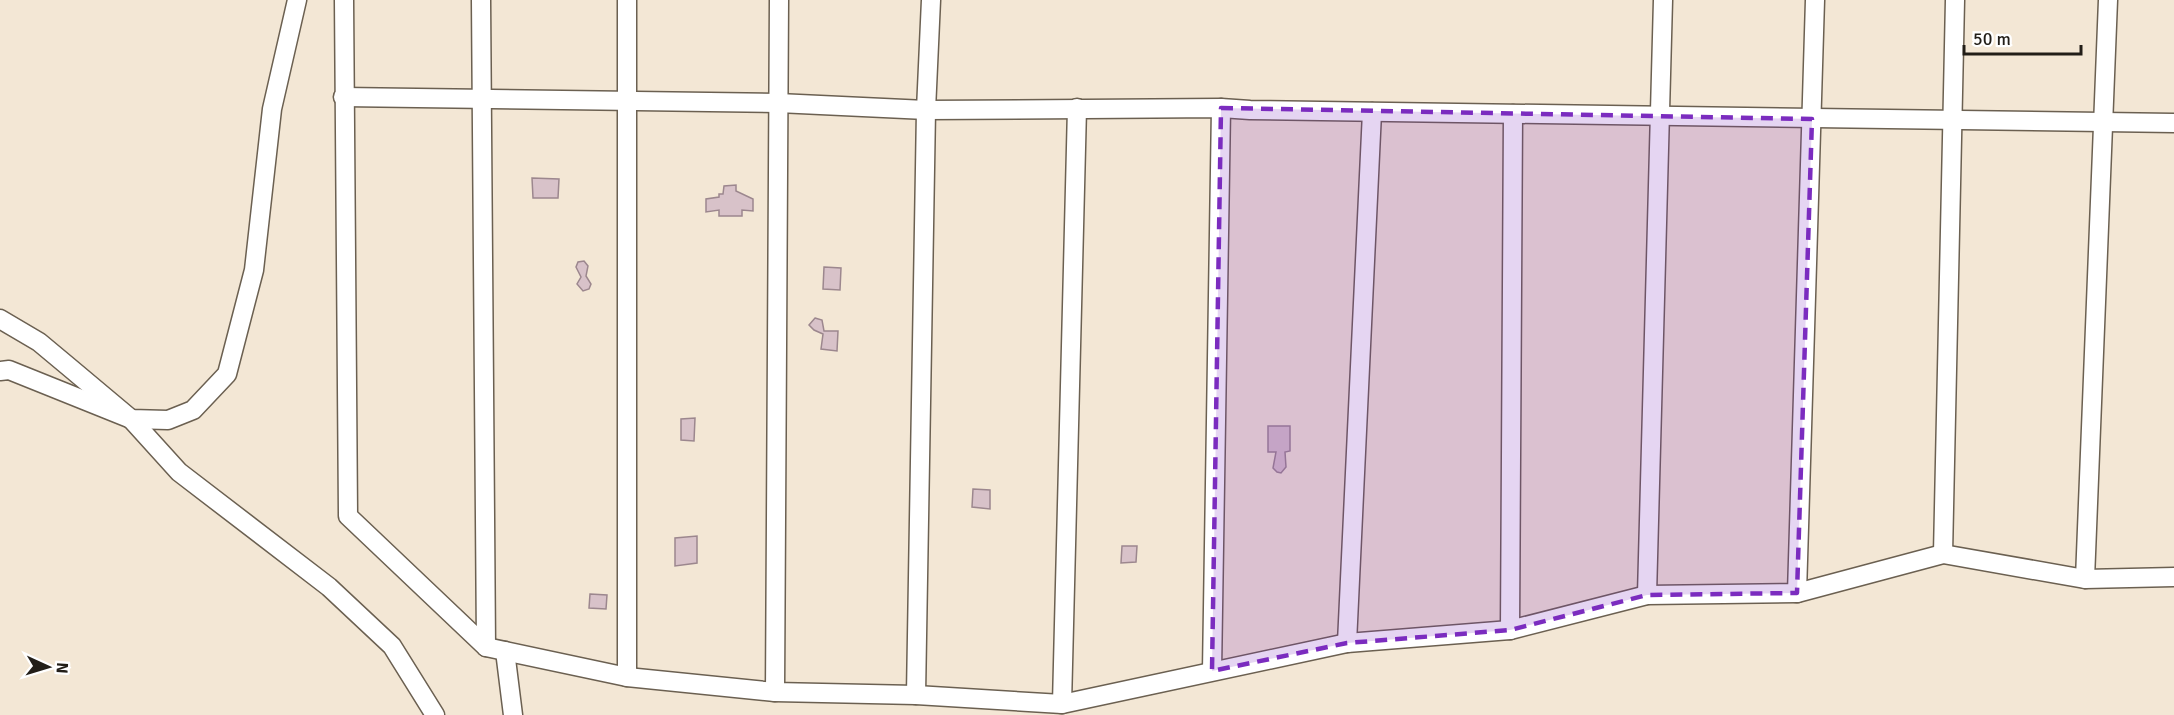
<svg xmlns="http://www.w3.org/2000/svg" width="2174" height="715" viewBox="0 0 2174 715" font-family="Signika,sans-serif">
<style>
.building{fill:#d8c2c9;stroke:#9c878e;stroke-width:1.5}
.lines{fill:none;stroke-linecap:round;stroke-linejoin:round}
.minor-casing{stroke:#6b6051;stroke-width:21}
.minor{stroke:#fff;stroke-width:18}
.marked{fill:#7b2cbf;fill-opacity:0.2;stroke:#7b2cbf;stroke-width:4.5;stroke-dasharray:12 8;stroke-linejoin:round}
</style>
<rect width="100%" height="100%" fill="#f3e7d5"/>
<!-- building -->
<g class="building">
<polygon points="532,178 559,179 558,198 533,198"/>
<polygon points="736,185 736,191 753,199 753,211 742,210 742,216 719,216 719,210 706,212 706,199 719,197 719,194 723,194 724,186"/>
<polygon points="584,261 588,266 586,276 591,284 589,289 583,291 577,284 581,277 576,267 578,262"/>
<polygon points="824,267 841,268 840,290 823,289"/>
<polygon points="815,318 822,320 824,331 838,331 837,351 821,349 823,334 814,330 809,325"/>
<polygon points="695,418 694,441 681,440 681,419"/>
<polygon points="1268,426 1290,426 1290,451 1285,452 1286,467 1281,473 1277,472 1273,468 1276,452 1268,452"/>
<polygon points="973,489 990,490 990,509 972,507"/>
<polygon points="697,536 697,563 675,566 675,538"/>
<polygon points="1122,546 1137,546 1136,562 1121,563"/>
<polygon points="590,594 607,595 606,609 589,608"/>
</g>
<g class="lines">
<defs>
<g id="minor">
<polyline points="344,0 348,516 486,647 627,677 775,692 916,695 1062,704 1347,643 1510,630 1647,595 1797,593 1943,554 2085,579 2174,577"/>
<polyline points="481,0 486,647"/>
<polyline points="627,0 627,677"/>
<polyline points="343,97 778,103 926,110 1221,108 1250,110 2174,123"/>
<polyline points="0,319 39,342 69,367 131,419 179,472 329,587 392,646 435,715"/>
<polyline points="0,371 9,370 131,419 168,420 193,410 227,374 254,270 272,109 297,0"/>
<polyline points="1943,554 1955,0"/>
<polyline points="2085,579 2108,0"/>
<polyline points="1797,593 1815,0"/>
<polyline points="1647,595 1663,0"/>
<polyline points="1510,630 1513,114"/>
<polyline points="1347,643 1372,112"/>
<polyline points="505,651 513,715"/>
<polyline points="1212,671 1221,108"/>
<polyline points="775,692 779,0"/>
<polyline points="916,695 926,110 931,0"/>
<polyline points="1062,704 1077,108"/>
</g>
</defs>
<!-- minor casing -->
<use href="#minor" class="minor-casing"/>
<!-- minor -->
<use href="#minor" class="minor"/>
</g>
<!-- marked area -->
<path class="marked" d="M1221 108 1812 119 1797 593 1647 595 1510 630 1347 643 1212 671Z"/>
<!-- north arrow -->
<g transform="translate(48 667) rotate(94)" stroke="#ffffff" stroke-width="4.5" paint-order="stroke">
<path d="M0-4.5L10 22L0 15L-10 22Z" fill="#221e18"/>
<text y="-9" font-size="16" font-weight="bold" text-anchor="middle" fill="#221e18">N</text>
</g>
<!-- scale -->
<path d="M1964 45v9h117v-9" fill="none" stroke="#221e18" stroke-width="3"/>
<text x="1973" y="45" font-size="18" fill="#221e18" stroke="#ffffff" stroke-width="4.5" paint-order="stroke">50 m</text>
</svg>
